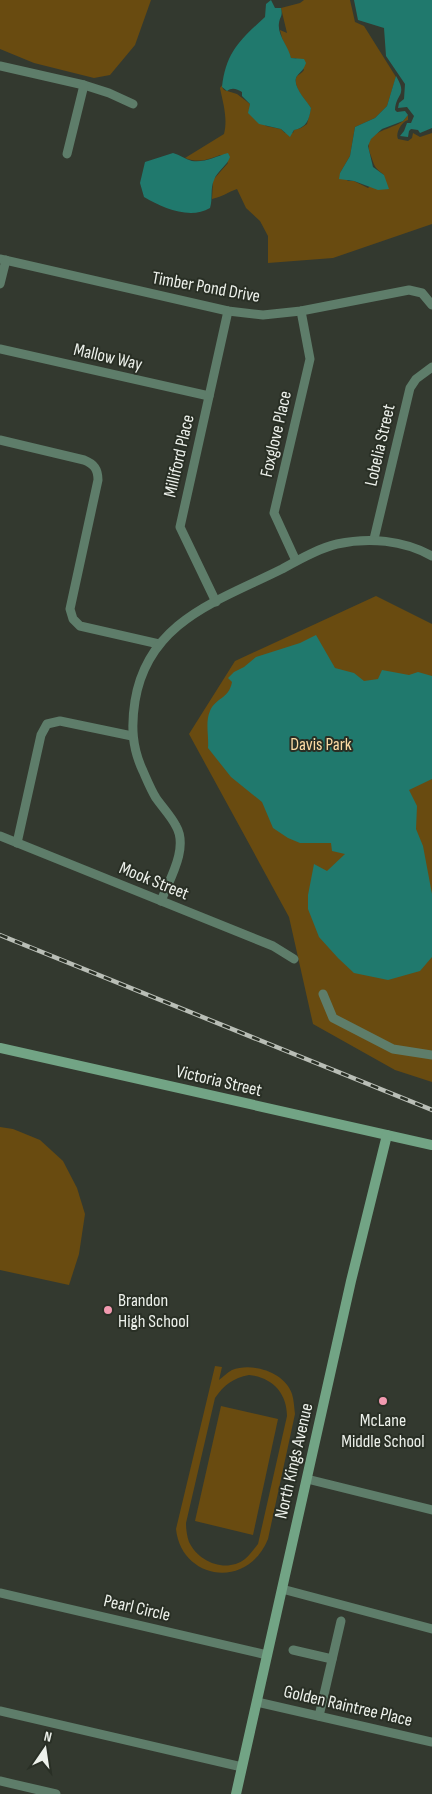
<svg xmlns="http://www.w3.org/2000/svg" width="432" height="1794" viewBox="0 0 432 1794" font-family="'Sofia Sans Condensed',sans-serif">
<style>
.green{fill:#694b10;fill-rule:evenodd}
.water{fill:#20796d}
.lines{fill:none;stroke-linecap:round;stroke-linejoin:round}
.street{stroke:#5e7d6a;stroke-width:9}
.secondary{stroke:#72a485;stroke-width:10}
.rail-casing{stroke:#b9beb6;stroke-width:4.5}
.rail{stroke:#292f25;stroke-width:2.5;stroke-dasharray:8;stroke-linecap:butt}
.poi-dot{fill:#f29ab0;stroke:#292f25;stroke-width:2}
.labels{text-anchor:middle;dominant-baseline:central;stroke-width:4;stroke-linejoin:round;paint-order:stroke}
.street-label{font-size:18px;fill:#edf1eb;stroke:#292f25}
.park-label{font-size:18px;fill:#fcdaa3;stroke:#292f25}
.poi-label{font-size:18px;fill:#edf1eb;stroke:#292f25;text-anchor:start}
</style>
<rect width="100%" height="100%" fill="#33392f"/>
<!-- green -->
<g class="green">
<polygon points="0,0 151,0 135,45 110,75 94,78 34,63 0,49"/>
<path d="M304 0H350L355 22 364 26 396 77 387 106 375 118 355 127 350 156 340 173 348 181H354L368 188 384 175C374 167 375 167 371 156 360 131 390 131 403 121 405 119 406 117 408 115V120C402 121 395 133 398 139L408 141 412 138 413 133 420 137 432 133V224L333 258 268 263V236L260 221 246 208 237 189C228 192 222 197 212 199L213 180 228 163 220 155C207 160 198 163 185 158L224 134C228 118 223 103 220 88L223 84 222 87 224 90 237 94 250 104 249 113 266 126 281 129 285 133H293L294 130 301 128 307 124 311 108C306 101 291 85 297 76 299 74 302 73 304 70L296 58H291L282 38 280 30 287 33 281 8 300 3Z"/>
<polygon points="376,596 432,624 432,1082 395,1070 313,1024 289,917 189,734 235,661"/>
<polygon points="0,1127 13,1129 40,1140 63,1161 77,1188 85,1214 79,1254 69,1285 0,1270"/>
<path d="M215 1366 222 1367 219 1380C223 1377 228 1372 232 1370 252 1362 285 1372 292 1394 294 1400 294 1407 295 1414L268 1539C247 1591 181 1579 176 1529ZM249 1375C272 1377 287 1393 287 1416L258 1544C254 1549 250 1555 245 1559 227 1573 199 1563 189 1542 187 1536 186 1530 186 1523L215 1398C224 1385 233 1378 249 1375Z"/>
<polygon points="221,1406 278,1419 253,1535 195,1521"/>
</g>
<!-- water -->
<g class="water">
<path d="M271 0 275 8H281C283 17 280 16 279 23 277 35 289 47 291 58L304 59 306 63C303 71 302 70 297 76 291 85 306 100 311 108 309 120 307 127 294 130L290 137 281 129 259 124 248 113 250 104 242 96V92C237 89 232 87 227 91L222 87C226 52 240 40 265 17L266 4Z"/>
<polygon points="354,0 432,0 432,128 420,133 418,130 411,129 409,131 408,137 400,136 404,131 407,123 411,123 414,116 407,107 398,108 399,103 404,99 405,84 386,56 384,28 358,20"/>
<path d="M396 76C408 96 396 93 395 110L397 112 405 111 408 115 403 121 382 129 371 139 368 146 373 167 384 175 389 189 378 190 354 181 339 179 340 173 350 156 355 127 375 118 387 106Z"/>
<path d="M173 153C180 155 185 159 192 161 204 163 217 156 228 153L230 157C227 166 217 171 214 180 210 188 213 199 210 208 190 220 163 208 144 197L140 183 145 162Z"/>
<path d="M316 635 335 668 354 673 364 681 378 679 382 670 409 675 418 672 432 676V779L409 790 417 806 416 829 423 846 432 894V957L420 971 388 980 354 973 338 958 319 937 308 909V895L314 864 327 871 345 854 332 851 331 843H300L288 838 273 828 262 802 231 777 208 748C209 736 205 722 210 711 215 698 229 699 232 682L228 678 234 672 244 667 256 657 300 643Z"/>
</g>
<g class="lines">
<!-- street -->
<g class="street">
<polyline points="0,66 84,85 109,93 133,104"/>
<polyline points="67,154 84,85"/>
<polyline points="0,259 228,311 263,315 301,311 409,290 422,293 432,305"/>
<polyline points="0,284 6,260"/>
<polyline points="0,349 209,396"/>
<path d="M0 440 84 460C94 464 98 469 98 480L70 609 73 619 80 626 159 644"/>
<polyline points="374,539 410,388 416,379 432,367"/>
<polyline points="296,561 274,513 310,359 301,311"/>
<polyline points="216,602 180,527 228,311"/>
<polyline points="0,836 273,946 294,959"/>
<polyline points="17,843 41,735 47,724 60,721 132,736"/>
<path d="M161 901C169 880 189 848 176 826 171 816 163 808 156 798 151 790 147 780 143 771 132 748 131 726 135 701 148 621 218 601 282 569 298 560 319 548 337 544 369 537 403 540 432 556"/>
<polyline points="323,994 333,1018 393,1049 432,1055"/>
<polyline points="307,1479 432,1510"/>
<polyline points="282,1589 432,1629"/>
<polyline points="0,1593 267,1655"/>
<polyline points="293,1650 332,1659"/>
<polyline points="257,1702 432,1742"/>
<polyline points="0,1711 242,1767"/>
<polyline points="319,1716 341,1621"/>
<polyline points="0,1781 56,1794"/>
</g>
<!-- secondary -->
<g class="secondary">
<polyline points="0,1048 432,1145"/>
<polyline points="236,1794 351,1281 387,1135"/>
</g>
<defs>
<polyline id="rail" points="0,935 432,1110"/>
</defs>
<!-- rail casing -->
<use href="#rail" class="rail-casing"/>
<!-- rail -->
<use href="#rail" class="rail"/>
</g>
<!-- markers -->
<g class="poi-dot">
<circle cx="108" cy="1310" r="5"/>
<circle cx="383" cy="1401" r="5"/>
</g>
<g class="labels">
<!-- street labels -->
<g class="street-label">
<text transform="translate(206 287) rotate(10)">Timber Pond Drive</text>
<text transform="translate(108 357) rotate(13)">Mallow Way</text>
<text transform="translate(276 434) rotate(-77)">Foxglove Place</text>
<text transform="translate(380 445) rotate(-77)">Lobelia Street</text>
<text transform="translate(179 456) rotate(-77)">Milliford Place</text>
<text transform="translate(154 881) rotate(22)">Mook Street</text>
<text transform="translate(219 1081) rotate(13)">Victoria Street</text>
<text transform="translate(294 1461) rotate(-77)">North Kings Avenue</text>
<text transform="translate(137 1608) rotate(13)">Pearl Circle</text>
<text transform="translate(348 1706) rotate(13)">Golden Raintree Place</text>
</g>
<!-- park labels -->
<g class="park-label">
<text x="321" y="744">Davis Park</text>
</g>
<!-- poi labels -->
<g class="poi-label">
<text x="118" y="1300">Brandon<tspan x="118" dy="21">High School</tspan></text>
<text x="383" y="1420" text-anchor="middle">McLane<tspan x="383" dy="21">Middle School</tspan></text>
</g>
</g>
<!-- north arrow -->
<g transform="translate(45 1749) rotate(13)" stroke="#292f25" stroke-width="4" paint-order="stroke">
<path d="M0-4L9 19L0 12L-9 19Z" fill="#edf1eb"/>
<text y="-8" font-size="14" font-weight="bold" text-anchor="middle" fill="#edf1eb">N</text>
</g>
</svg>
